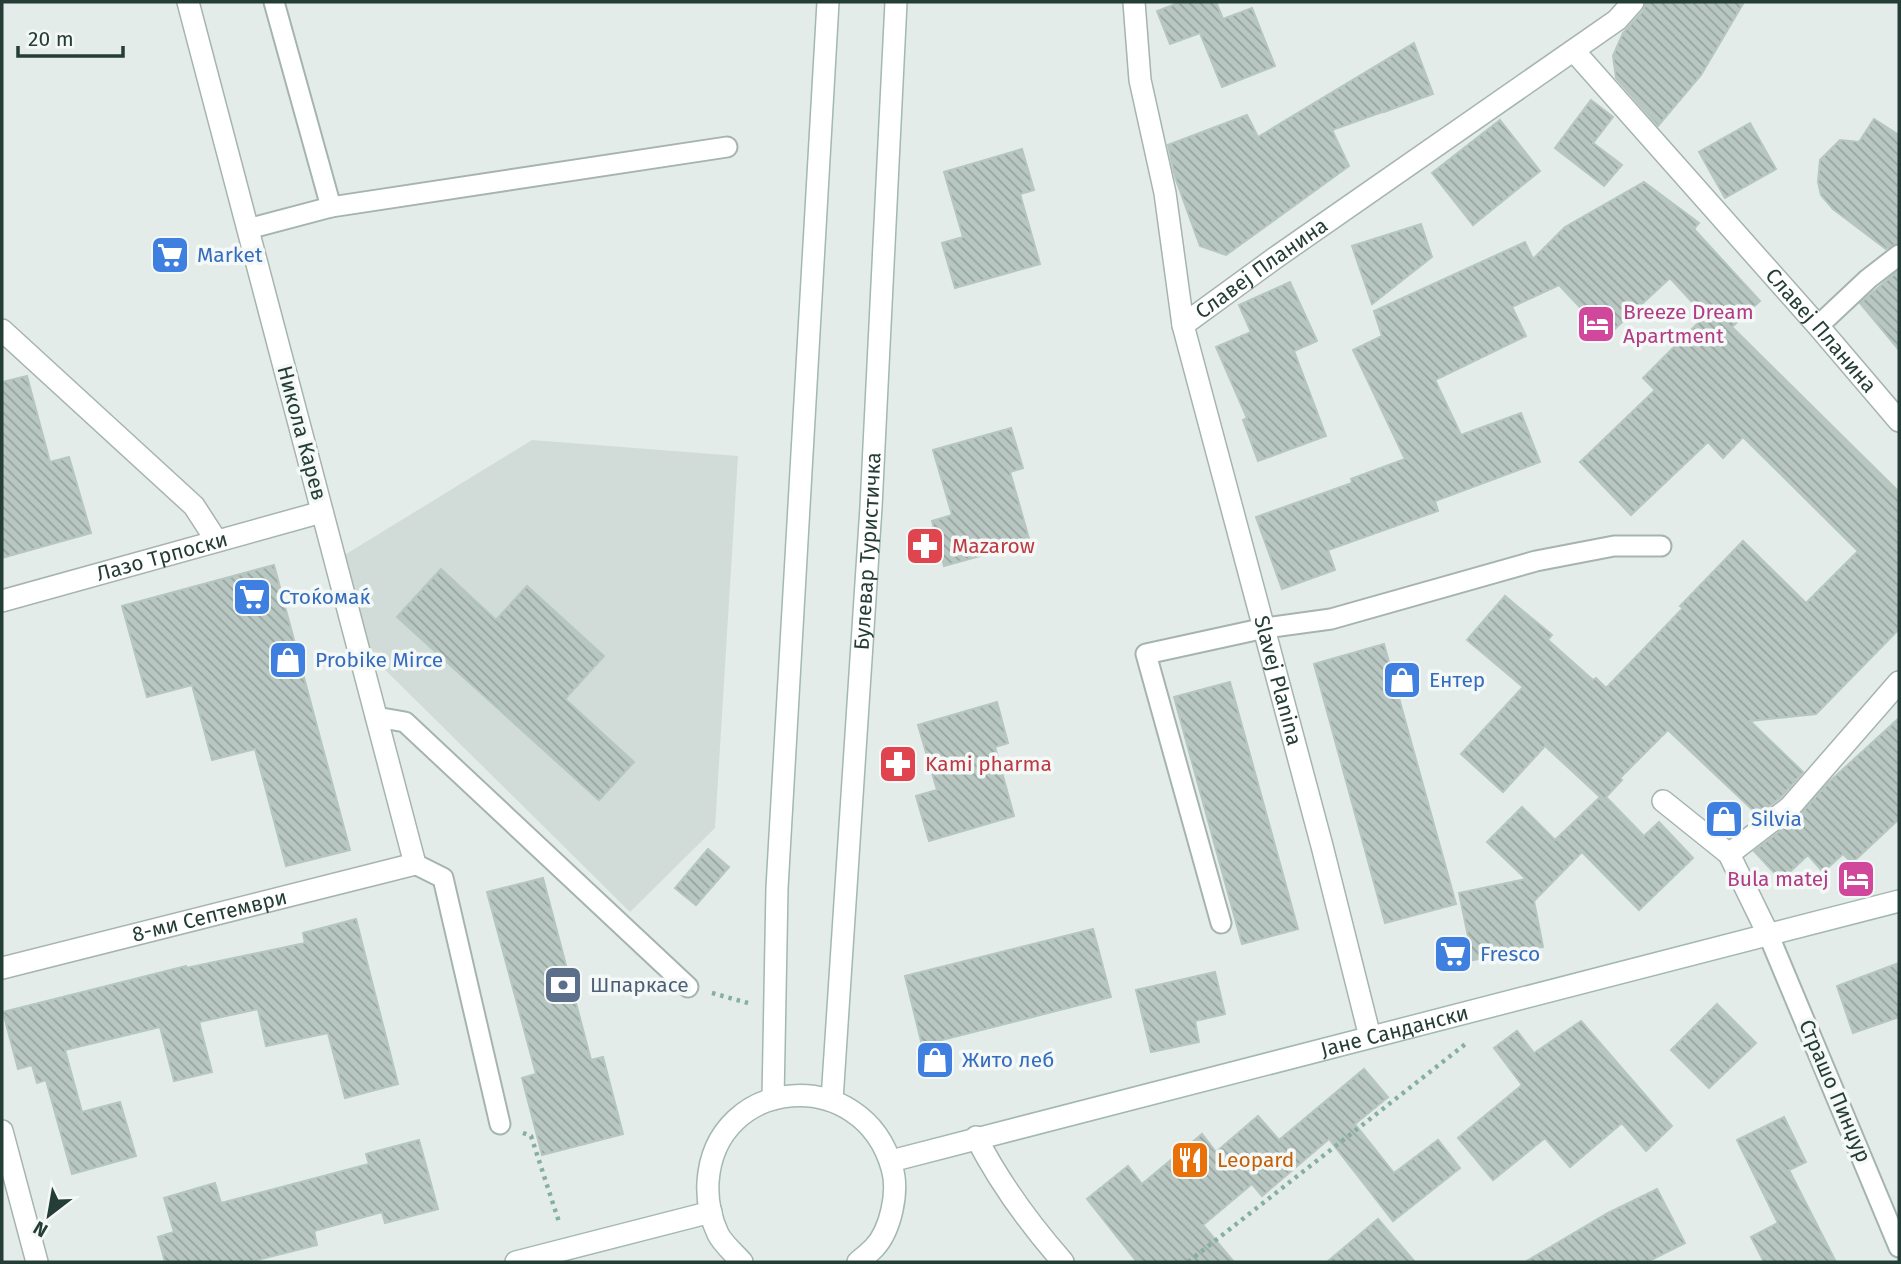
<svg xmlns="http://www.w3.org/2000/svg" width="1901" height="1264" viewBox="0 0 1901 1264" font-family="'Fira Sans',sans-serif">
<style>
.built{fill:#d1dcd8}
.building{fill:url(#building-back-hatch);stroke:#b6c6c0;stroke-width:2}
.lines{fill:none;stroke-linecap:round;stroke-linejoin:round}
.lane-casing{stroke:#a6b4b0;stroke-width:23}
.street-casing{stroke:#a6b4b0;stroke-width:24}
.secondary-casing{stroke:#a2b8b1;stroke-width:24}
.path{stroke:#85afa3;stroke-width:4.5;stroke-dasharray:3.5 5;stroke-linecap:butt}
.lane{stroke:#fff;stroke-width:19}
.street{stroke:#fff;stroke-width:21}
.secondary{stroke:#fff;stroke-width:21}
.labels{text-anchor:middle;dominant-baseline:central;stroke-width:7;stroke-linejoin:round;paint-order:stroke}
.shop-label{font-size:21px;fill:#366cbe;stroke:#f4f9f7;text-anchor:start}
.street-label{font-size:21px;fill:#243d37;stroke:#f4f9f7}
.hotel-label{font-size:21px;fill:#b23c85;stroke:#f4f9f7;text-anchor:start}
.health-label{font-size:21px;fill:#be3a42;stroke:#f4f9f7;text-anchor:start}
.service-label{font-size:21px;fill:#4e5e75;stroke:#f4f9f7;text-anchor:start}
.food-label{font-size:21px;fill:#c56008;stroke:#f4f9f7;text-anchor:start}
</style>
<defs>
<pattern id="building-back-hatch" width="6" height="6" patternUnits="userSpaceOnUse" patternTransform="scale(1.75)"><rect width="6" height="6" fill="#b9c7c2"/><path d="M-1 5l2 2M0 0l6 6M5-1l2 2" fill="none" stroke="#96a39e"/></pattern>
</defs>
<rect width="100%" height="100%" fill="#e3ece9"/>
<!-- built -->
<polygon class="built" points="532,440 738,456 715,828 630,912 359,644 338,559"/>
<!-- building -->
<g class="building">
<polygon points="1181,2 1216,2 1223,19 1252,8 1275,66 1222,87 1200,33 1170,44 1157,11"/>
<polygon points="1646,2 1744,2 1701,75 1658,126 1616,78 1613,56 1623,33 1643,11"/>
<polygon points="1414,43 1433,94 1384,112 1381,108 1382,112 1332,130 1349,166 1226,255 1200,246 1175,177 1168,145 1247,115 1258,137"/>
<polygon points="1591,100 1613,117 1593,143 1622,165 1604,186 1555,148"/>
<polygon points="1874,119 1899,135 1899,243 1886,249 1833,209 1821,195 1818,182 1820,160 1840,140 1859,142"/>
<polygon points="1500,120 1540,171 1473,225 1432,173"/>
<polygon points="1750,123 1776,169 1725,198 1699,152"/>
<polygon points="1022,149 1034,190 1020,194 1040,264 955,288 942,243 963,237 944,172"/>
<polygon points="1644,182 1699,223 1694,229 1760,301 1732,327 1899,492 1899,629 1816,714 1750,721 1803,772 1781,797 1758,815 1668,730 1620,778 1622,780 1606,797 1644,836 1659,822 1693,858 1639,910 1582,852 1534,901 1543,947 1473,960 1459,893 1526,879 1487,842 1522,807 1555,840 1600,797 1545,746 1503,792 1461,754 1523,687 1467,640 1505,596 1552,635 1548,640 1593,680 1596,678 1606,688 1683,608 1680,606 1743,541 1806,603 1858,551 1743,437 1723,458 1708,442 1631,515 1580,462 1655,390 1643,378 1705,316 1670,278 1607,336 1559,285 1512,307 1526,336 1435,380 1461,435 1521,413 1540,462 1435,501 1438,511 1328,550 1335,570 1282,589 1256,517 1352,483 1351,479 1405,459 1353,350 1382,336 1374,311 1525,242 1533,259 1565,227"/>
<polygon points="1421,224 1432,257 1372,304 1352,246"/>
<polygon points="1899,270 1899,350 1860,303"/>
<polygon points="1290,282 1317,341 1294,351 1326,436 1258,461 1243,420 1247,418 1216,347 1251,332 1239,305"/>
<polygon points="27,376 50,462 69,457 91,533 2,558 2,382"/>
<polygon points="1011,428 1023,468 1010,472 1030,542 944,566 932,521 952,515 933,450"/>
<polygon points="274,565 350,850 286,866 255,749 212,760 192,685 147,697 122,606"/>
<polygon points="441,569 496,620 527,586 604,656 565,699 634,762 599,800 397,617"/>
<polygon points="1384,644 1456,904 1385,923 1314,664"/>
<polygon points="1230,682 1298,929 1242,944 1174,697"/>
<polygon points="997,702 1008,743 995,747 1014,816 929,841 916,796 937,790 918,725"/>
<polygon points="1899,718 1899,819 1852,863 1843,854 1823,872 1808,855 1781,880 1754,851 1798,817 1829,782"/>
<polygon points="708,849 729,867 696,905 675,888"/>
<polygon points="543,878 591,1060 603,1057 623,1134 542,1155 522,1078 536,1074 487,892"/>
<polygon points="356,919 398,1084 345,1098 328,1033 266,1046 258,1009 199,1022 212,1072 174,1081 160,1027 65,1050 82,1112 120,1102 136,1156 72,1174 46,1080 37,1083 32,1065 18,1069 3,1012 186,966 186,968 305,943 303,933"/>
<polygon points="1093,929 1111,997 922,1045 905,976"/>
<polygon points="1899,963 1899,1017 1853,1033 1837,986"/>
<polygon points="1215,972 1225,1014 1195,1021 1199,1042 1151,1052 1136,990"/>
<polygon points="1717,1004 1756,1043 1709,1088 1671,1050"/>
<polygon points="1581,1021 1672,1126 1646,1151 1622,1123 1570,1167 1545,1138 1493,1180 1458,1138 1522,1085 1494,1048 1517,1031 1534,1053"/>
<polygon points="1364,1069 1388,1097 1355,1124 1394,1173 1438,1140 1460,1168 1393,1221 1329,1139 1262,1196 1252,1184 1203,1225 1234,1262 1137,1262 1087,1199 1128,1166 1142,1184 1202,1134 1216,1152 1258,1116 1279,1140"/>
<polygon points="1784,1117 1806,1162 1789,1170 1836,1262 1764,1262 1751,1237 1778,1223 1737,1140"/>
<polygon points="419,1140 438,1209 385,1223 382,1212 314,1231 317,1245 249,1262 165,1262 158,1237 174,1232 164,1198 215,1183 221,1203 369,1164 366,1154"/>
<polygon points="1657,1189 1685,1243 1647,1262 1525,1262 1608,1213"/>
<polygon points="1378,1219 1415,1262 1327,1262"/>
</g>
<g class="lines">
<defs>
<g id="lane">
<polyline points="331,207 727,147"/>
<polyline points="248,229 331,207 274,2"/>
<polyline points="1818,326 1868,279 1899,255"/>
<polyline points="376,717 405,722 688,987"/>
<polyline points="415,864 443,878 500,1124"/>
<polyline points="1221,923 1146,654 1265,628 1331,619 1536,561 1614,546 1661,546"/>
<polyline points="1769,936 1899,1247"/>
</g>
<g id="street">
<path id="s1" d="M1134 2 1140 80 1165 193 1183 325 1275 258 1617 20 1633 2"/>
<path id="s2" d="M1574 51 1818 326 1899 421"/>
<path id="s3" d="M1183 325 1322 846 1370 1037"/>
<polyline points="2,330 194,506 216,540"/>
<path id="s4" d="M2 601 322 512"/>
<polyline points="1663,801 1729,854 1769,936"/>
<polyline points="1729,854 1790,807 1899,682"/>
<path id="s5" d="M2 968 415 864 188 2"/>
<polyline points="2,1131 37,1262"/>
<path d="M976 1137C1000 1184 1028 1222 1063 1262"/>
</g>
<g id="secondary">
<polyline points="773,1099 777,888 828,2"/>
<path id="s6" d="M832 1100 871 507 896 2"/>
<path id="s7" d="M891 1161 1899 901"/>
<polyline points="516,1262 711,1212"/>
<path d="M742 1262C735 1254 723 1244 718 1234 710 1217 707 1200 708 1182 715 1075 863 1064 892 1168 899 1191 891 1230 874 1248 869 1253 863 1258 858 1262"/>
</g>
</defs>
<!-- lane casing -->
<use href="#lane" class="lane-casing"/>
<!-- street casing -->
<use href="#street" class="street-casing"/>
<!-- secondary casing -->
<use href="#secondary" class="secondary-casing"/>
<!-- path -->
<g class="path">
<polyline points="712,993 748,1003"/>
<polyline points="523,1133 531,1136 559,1222"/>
<polyline points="1188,1262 1468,1042"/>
</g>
<!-- lane -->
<use href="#lane" class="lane"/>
<!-- street -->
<use href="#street" class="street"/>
<!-- secondary -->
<use href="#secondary" class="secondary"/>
</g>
<!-- icons -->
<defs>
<symbol id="supermarket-square" viewBox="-11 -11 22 22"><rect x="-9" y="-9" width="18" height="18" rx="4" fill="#3f7fe0" stroke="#f4f9f7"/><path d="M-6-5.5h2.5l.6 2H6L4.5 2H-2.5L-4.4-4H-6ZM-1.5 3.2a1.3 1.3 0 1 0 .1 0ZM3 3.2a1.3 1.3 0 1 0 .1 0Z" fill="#fff"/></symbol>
<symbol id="hotel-square" viewBox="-11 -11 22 22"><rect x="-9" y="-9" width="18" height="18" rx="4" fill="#d1479c" stroke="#f4f9f7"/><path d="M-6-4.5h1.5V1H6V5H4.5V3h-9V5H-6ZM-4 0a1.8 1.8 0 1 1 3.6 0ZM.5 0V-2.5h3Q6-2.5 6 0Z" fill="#fff"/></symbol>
<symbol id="pharmacy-square" viewBox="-11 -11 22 22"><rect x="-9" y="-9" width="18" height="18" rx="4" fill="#e0444e" stroke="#f4f9f7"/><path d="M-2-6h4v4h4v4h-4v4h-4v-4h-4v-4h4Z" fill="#fff"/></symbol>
<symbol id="shop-square" viewBox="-11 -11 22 22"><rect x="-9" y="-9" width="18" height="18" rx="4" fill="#3f7fe0" stroke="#f4f9f7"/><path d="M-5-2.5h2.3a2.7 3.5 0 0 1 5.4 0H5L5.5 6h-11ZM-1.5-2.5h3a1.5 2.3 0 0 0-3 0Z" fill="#fff"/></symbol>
<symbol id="bank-square" viewBox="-11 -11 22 22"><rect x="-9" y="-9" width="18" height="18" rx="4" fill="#5c6f8a" stroke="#f4f9f7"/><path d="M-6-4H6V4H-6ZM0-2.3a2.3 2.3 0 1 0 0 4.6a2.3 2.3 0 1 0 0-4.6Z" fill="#fff"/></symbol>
<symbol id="restaurant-square" viewBox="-11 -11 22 22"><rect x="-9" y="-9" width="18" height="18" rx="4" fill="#e8710a" stroke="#f4f9f7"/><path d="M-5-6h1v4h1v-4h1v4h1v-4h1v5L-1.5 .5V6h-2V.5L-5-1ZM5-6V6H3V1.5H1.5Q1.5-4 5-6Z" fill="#fff"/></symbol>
</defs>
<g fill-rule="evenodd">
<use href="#supermarket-square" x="148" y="233" width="44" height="44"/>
<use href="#hotel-square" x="1574" y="302" width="44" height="44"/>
<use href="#pharmacy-square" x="903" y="524" width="44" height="44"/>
<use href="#supermarket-square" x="230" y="575" width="44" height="44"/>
<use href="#shop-square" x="266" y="638" width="44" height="44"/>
<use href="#shop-square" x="1380" y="658" width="44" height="44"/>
<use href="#pharmacy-square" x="876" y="742" width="44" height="44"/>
<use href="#shop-square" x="1702" y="797" width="44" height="44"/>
<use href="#hotel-square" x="1834" y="857" width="44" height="44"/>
<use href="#supermarket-square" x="1431" y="932" width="44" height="44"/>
<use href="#bank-square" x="541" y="963" width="44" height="44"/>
<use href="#shop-square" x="913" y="1038" width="44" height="44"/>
<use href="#restaurant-square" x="1168" y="1138" width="44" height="44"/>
</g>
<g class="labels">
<!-- shop labels -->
<g class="shop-label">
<text x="197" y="255">Market</text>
<text x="279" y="597">Стоќомаќ</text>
<text x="315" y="660">Probike Mirce</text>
<text x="1429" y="680">Ентер</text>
<text x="1751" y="819">Silvia</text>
<text x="1480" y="954">Fresco</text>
<text x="962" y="1060">Жито леб</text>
</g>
<!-- street labels -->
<g class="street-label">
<text stroke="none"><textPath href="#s1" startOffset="424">Славеј Планина</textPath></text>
<text stroke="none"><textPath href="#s2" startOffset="373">Славеј Планина</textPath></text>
<text transform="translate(302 433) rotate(75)">Никола Карев</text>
<text stroke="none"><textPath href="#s6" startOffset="550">Булевар Туристичка</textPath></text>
<text stroke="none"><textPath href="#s4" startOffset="166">Лазо Трпоски</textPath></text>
<text stroke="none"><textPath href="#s3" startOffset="368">Slavej Planina</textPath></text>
<text stroke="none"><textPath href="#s5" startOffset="214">8-ми Септември</textPath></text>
<text stroke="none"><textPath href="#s7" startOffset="520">Јане Сандански</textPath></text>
<text transform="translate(1835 1091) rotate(67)">Страшо Пинџур</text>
</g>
<!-- hotel labels -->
<g class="hotel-label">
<text x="1623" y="312">Breeze Dream<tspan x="1623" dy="24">Apartment</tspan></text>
<text x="1829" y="879" text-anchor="end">Bula matej</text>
</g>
<!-- health labels -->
<g class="health-label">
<text x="952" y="546">Mazarow</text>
<text x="925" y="764">Kami pharma</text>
</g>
<!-- service labels -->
<g class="service-label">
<text x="590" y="985">Шпаркасе</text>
</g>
<!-- food labels -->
<g class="food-label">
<text x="1217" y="1160">Leopard</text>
</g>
</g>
<!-- border -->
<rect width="1901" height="1264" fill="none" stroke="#243d37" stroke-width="7"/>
<!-- north arrow -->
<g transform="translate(49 1215) rotate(211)" stroke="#f4f9f7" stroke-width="5" paint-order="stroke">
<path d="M0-5L12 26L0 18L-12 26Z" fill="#243d37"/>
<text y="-10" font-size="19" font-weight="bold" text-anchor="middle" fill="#243d37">N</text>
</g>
<!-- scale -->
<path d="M18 46v10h105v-10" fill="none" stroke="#243d37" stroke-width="3.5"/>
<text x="28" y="46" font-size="21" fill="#243d37" stroke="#f4f9f7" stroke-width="5" paint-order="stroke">20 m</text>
</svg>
